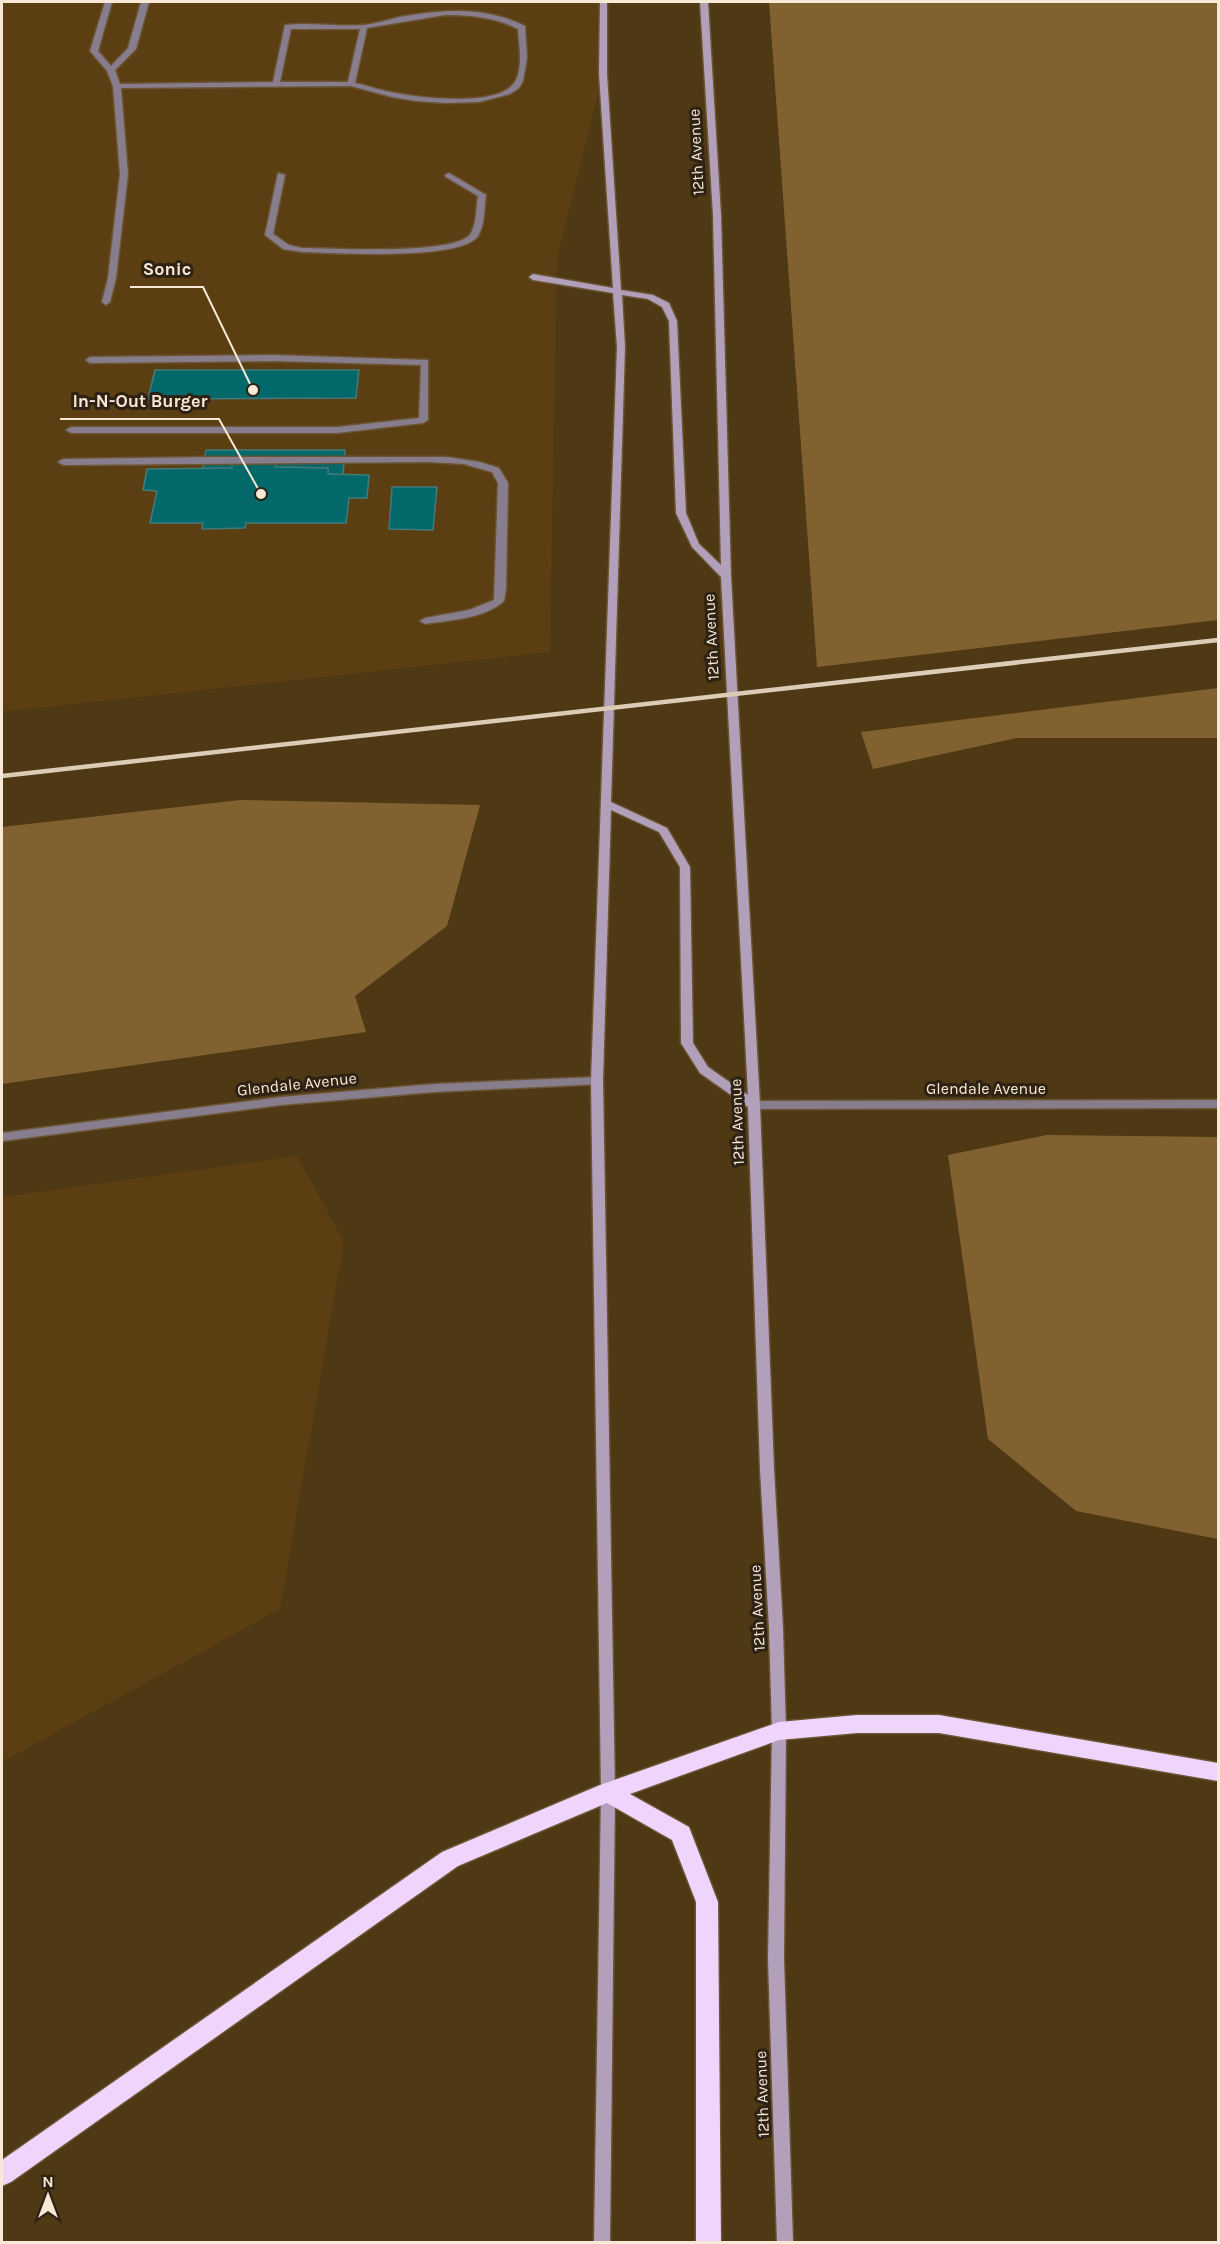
<svg xmlns="http://www.w3.org/2000/svg" width="1220" height="2244" viewBox="0 0 1220 2244" font-family="Karla,sans-serif">
<style>
.built{fill:#5b3f13}
.green{fill:#826131}
.building{fill:#036869;stroke:#427b7b;stroke-width:1.5}
.lines{fill:none;stroke-linecap:round;stroke-linejoin:round}
.lane-casing{stroke:#6a5433;stroke-width:3}
.street-casing{stroke:#6a5433;stroke-width:3}
.secondary-casing{stroke:#6a5433;stroke-width:3}
.highway-casing{stroke:#6a5433;stroke-width:3}
.lane{fill:#887d8d;fill-rule:evenodd}
.street{fill:#887d8d;fill-rule:evenodd}
.secondary{fill:#b2a0ba;fill-rule:evenodd}
.highway{fill:#efd4fc;fill-rule:evenodd}
.rail{stroke:#dcccb6;stroke-width:4.5}
.labels{text-anchor:middle;dominant-baseline:central;stroke-width:6;stroke-linejoin:round;paint-order:stroke}
.street-label{font-size:16px;fill:#f8e9d6;stroke:#2d2213}
.leader{fill:none;stroke:#f8e9d6;stroke-width:2}
.callout-dot{fill:#f8e9d6;stroke:#2d2213;stroke-width:2}
.callout-label{font-size:18px;text-anchor:middle;font-weight:bold;fill:#f8e9d6;stroke:#2d2213;stroke-width:6;stroke-linejoin:round;paint-order:stroke}
</style>
<rect width="100%" height="100%" fill="#4f3814"/>
<!-- built -->
<g class="built">
<polygon points="2,2 603,2 603,74 557,258 550,652 2,712"/>
<polygon points="297,1156 344,1242 280,1609 2,1762 2,1197"/>
</g>
<!-- green -->
<g class="green">
<polygon points="769,2 1218,2 1218,620 817,667"/>
<polygon points="1218,688 1218,738 1017,738 873,769 861,732"/>
<polygon points="240,800 480,805 447,926 355,996 366,1032 2,1084 2,827"/>
<polygon points="1047,1135 1218,1137 1218,1539 1076,1511 988,1439 948,1155"/>
</g>
<!-- building -->
<g class="building">
<polygon points="155,370 359,370 356,398 148,399"/>
<polygon points="206,450 345,450 343,475 328,474 328,468 275,467 276,463 232,463 232,468 203,469"/>
<polygon points="232,463 276,463 275,467 328,468 328,474 369,475 367,498 349,498 346,523 246,523 245,528 202,529 203,523 150,523 157,491 143,490 147,469 232,468"/>
<polygon points="392,487 437,487 433,530 389,529"/>
</g>
<g class="lines">
<defs>
<g id="lane">
<path d="M105 2H112L98 51 111 66 128 48 141 2H149L136 49 115 70 120 84 273 82 285 25C311 22 338 27 363 25 375 24 388 20 399 17 442 9 485 6 525 26L527 58 523 81 519 88 510 94 479 102 447 103 416 101 392 97 351 86 121 88 128 174 116 278 110 302 106 305 102 302 108 278 120 174 113 86 107 71 90 51ZM445 15C472 15 494 17 518 29 519 45 523 65 516 80 503 108 421 98 396 93 382 91 369 86 355 83L367 28ZM291 29H360L348 82H280Z"/>
<path d="M278 173 285 175 273 234 289 245 302 248C330 248 459 256 471 233 477 223 476 207 478 196L446 177 445 175 449 173 486 195C484 207 485 225 478 236 461 261 333 253 302 252L283 249 265 235Z"/>
<polygon points="274,355 428,360 428,420 423,423 337,433 71,433 66,430 71,427 337,427 419,418 421,365 274,361 90,363 86,360 90,357"/>
<path d="M212 457H447L480 462 499 468 508 483 506 589 504 601C484 619 450 620 425 624L420 621 425 618 469 610 494 600 498 483 492 472 464 464 429 462 63 465 58 462 63 459Z"/>
</g>
<g id="street">
<polygon points="597,1077 603,1081 601,1084 434,1092 281,1105 2,1141 2,1133 281,1097 434,1084"/>
<polygon points="1218,1100 1218,1108 754,1109 748,1105 754,1101"/>
</g>
<path id="secondary" d="M600 2H607V74L621 290 653 295 669 303 677 321 686 513 699 544 721 565 713 215 700 2H708L721 215 731 576 760 1105 774 1469 783 1628 786 1731 784 1959 793 2242H777L768 1959 772 1731 769 1628 760 1469 748 1107 700 1073 681 1043 680 867 659 832 611 810 603 1081 615 1792 610 2242H594L601 1792 591 1081 617 347 613 293 533 280 529 277 533 274 613 288 599 74ZM622 295 648 299 662 307 669 321 676 513 692 547 721 577 748 1095 708 1067 693 1043 690 867 667 828 611 802 625 347Z"/>
<polygon id="highway" points="857,1715 939,1715 1218,1763 1218,1781 939,1733 857,1733 779,1740 630,1794 689,1827 718,1902 721,2242 696,2242 696,1902 672,1840 607,1803 458,1866 11,2182 2,2186 2,2160 442,1852 600,1785 779,1722"/>
</defs>
<!-- lane casing -->
<use href="#lane" class="lane-casing"/>
<!-- street casing -->
<use href="#street" class="street-casing"/>
<!-- secondary casing -->
<use href="#secondary" class="secondary-casing"/>
<!-- highway casing -->
<use href="#highway" class="highway-casing"/>
<!-- lane -->
<use href="#lane" class="lane"/>
<!-- street -->
<use href="#street" class="street"/>
<!-- secondary -->
<use href="#secondary" class="secondary"/>
<!-- highway -->
<use href="#highway" class="highway"/>
<!-- rail -->
<polyline class="rail" points="2,776 1218,640"/>
</g>
<g class="labels">
<!-- street labels -->
<g class="street-label">
<text transform="translate(696 152) rotate(-93)">12th Avenue</text>
<text transform="translate(711 637) rotate(-93)">12th Avenue</text>
<text transform="translate(297 1084) rotate(-6)">Glendale Avenue</text>
<text x="986" y="1088">Glendale Avenue</text>
<text transform="translate(737 1122) rotate(-92)">12th Avenue</text>
<text transform="translate(757 1608) rotate(-93)">12th Avenue</text>
<text transform="translate(762 2094) rotate(-92)">12th Avenue</text>
</g>
</g>
<!-- callouts -->
<path class="leader" d="M253 390L203 287H130M261 494L219 419H60"/>
<g class="callout-dot">
<circle cx="253" cy="390" r="6"/>
<circle cx="261" cy="494" r="6"/>
</g>
<g class="callout-label">
<text x="167" y="275">Sonic</text>
<text x="140" y="407">In-N-Out Burger</text>
</g>
<!-- border -->
<rect width="1220" height="2244" fill="none" stroke="#f8e9d6" stroke-width="6"/>
<!-- north arrow -->
<g transform="translate(48 2196)" stroke="#2d2213" stroke-width="4.5" paint-order="stroke">
<path d="M0-4.5L10 22L0 15L-10 22Z" fill="#f8e9d6"/>
<text y="-9" font-size="16" font-weight="bold" text-anchor="middle" fill="#f8e9d6">N</text>
</g>
</svg>
